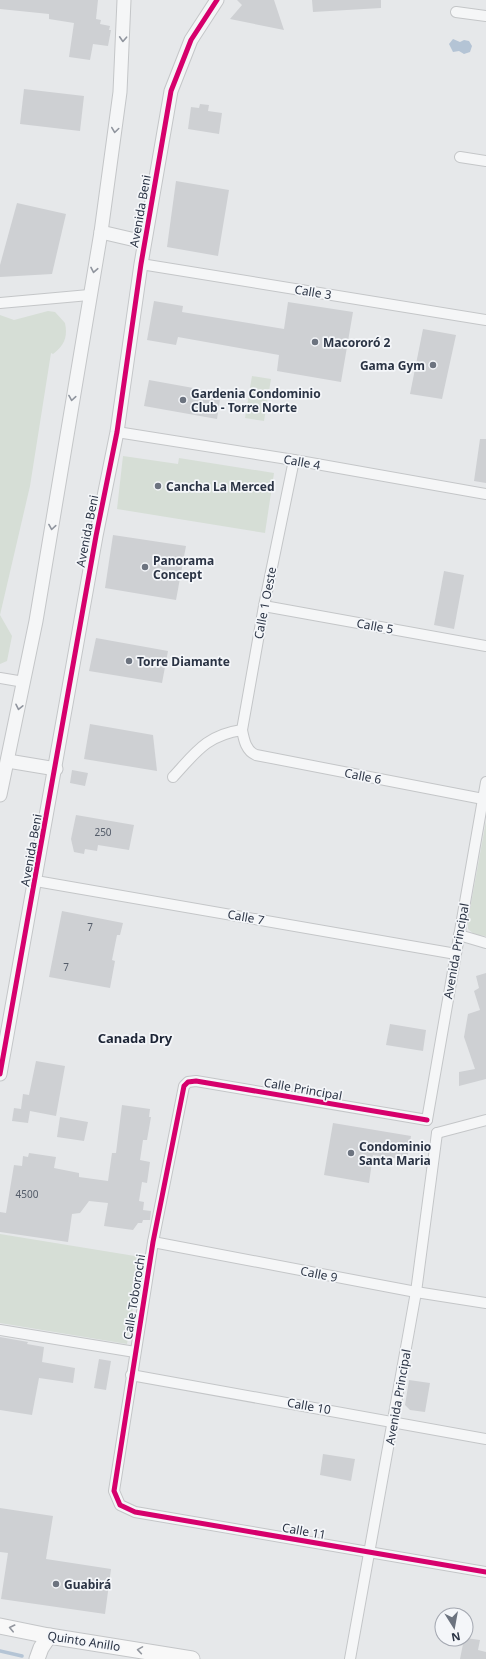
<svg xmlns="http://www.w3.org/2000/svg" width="486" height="1659" viewBox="0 0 486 1659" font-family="'Noto Sans',sans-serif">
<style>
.green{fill:#d6ded6}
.water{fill:#b4c4d5}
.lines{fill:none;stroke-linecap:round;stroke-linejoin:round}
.stream{stroke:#b4c4d5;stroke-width:3.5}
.building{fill:#ced0d3}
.minor-casing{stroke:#c4c6c8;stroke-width:12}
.tertiary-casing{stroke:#c4c6c8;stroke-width:15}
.secondary-casing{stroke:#c4c6c8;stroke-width:17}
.minor{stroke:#f5f6f7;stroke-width:10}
.tertiary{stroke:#f5f6f7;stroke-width:13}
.secondary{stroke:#f8f8f8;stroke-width:15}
.cycleway-casing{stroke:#f4f6f9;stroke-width:8}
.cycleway{stroke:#d6006c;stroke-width:5}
.oneway{stroke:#90959e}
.oneway2{stroke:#92969e}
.poi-dot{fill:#6c737f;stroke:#f4f6f9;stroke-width:1.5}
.labels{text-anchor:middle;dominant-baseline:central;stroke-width:3.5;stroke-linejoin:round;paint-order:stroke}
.number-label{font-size:10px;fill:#545c69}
.street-label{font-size:12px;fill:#2b3445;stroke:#f4f6f9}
.poi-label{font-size:12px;font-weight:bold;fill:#2b3445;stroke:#f4f6f9;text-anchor:start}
.neighbourhood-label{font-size:13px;font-weight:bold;fill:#1d2536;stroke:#f4f6f9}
</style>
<rect width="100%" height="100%" fill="#e6e8ea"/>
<!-- green -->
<g class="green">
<path d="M48 311 55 312 65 323C68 337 64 346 53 354L51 353 30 486 0 615 12 636 7 661 0 664V315L14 320Z"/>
<polygon points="252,376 271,379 264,421 245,418"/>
<polygon points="123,456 178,464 179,458 274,473 265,533 117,509"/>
<polygon points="486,821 486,936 475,935 468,929 468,920"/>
<polygon points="0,1234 141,1257 127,1344 0,1323"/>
</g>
<!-- water -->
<polygon class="water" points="453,39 460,42 464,40 469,41 472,46 470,52 464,54 459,51 453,52 449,44"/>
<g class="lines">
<!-- stream -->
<polyline class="stream" points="0,1651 22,1656"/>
</g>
<!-- building -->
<g class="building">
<polygon points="0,0 98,0 96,19 101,20 100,24 110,26 109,30 111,30 108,46 93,44 90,60 69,57 74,23 49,19 49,14 0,9"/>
<polygon points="237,0 274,0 284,30 230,19 242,5"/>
<polygon points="312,0 381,0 381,8 313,12"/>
<polygon points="24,89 84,96 80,131 20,124"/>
<polygon points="200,104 209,105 208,111 222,113 219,134 188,129 191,107 199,108"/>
<polygon points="176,181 229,190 218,256 167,247"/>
<polygon points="17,203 66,214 52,274 0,277 0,265"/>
<polygon points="154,301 183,306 182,312 284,329 288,302 353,312 341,382 277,371 279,355 178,337 176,345 147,340"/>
<polygon points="423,329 456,335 442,399 410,394"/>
<polygon points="149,380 221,393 217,419 144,406"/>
<polygon points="480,439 486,439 486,483 474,481"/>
<polygon points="113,535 186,546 176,600 105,588"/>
<polygon points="444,571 464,575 454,629 434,625"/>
<polygon points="96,638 168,651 162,683 89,671"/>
<polygon points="90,724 153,735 157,771 84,759"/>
<polygon points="72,770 88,773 85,786 70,783"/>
<polygon points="76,815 134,825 129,850 98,845 97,851 85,849 84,854 74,852 71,839"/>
<polygon points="62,911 123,923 120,935 117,935 112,960 115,961 110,988 49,977"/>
<polygon points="486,973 486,1079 459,1086 459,1072 475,1069 464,1037 468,1014 480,1010 474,991 479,988 476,976"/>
<polygon points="390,1024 426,1030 423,1051 386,1045"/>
<polygon points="36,1061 65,1066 56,1116 30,1111 28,1123 12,1121 14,1108 21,1109 23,1094 29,1095"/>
<polygon points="122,1105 150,1109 149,1117 151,1117 147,1140 143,1140 140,1160 150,1162 147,1183 142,1182 139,1201 144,1202 143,1210 151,1211 150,1220 143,1220 142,1223 138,1223 133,1230 104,1226 108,1203 89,1201 80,1213 72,1214 68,1242 0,1232 0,1212 6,1213 14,1165 22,1166 23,1156 28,1157 29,1153 56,1157 54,1168 79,1173 79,1177 108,1181 112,1153 116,1153"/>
<polygon points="60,1117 88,1122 84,1141 57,1137"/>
<polygon points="333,1123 411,1136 407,1160 373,1155 369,1183 324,1175"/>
<polygon points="0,1337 28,1342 27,1344 44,1347 42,1362 75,1368 73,1383 39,1378 32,1415 0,1410"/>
<polygon points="99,1359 111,1361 106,1390 94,1388"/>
<polygon points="409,1380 430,1383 425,1412 410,1410 405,1405"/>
<polygon points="323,1454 355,1459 351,1481 320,1475"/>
<polygon points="0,1508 53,1516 46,1559 111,1569 105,1614 1,1599 8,1553 0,1552"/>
<polygon points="466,1638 480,1640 478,1650 486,1652 486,1659 460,1659 464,1639"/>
</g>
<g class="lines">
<defs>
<g id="minor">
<polyline points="456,12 486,16"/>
<polyline points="460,157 486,161"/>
<polyline points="141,264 486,320"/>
<polyline points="0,303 89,295"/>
<polyline points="117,432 294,460 486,494"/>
<path d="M294 460 264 606 242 730C244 740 246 751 256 755L483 799"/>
<polyline points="264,606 486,646"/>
<polyline points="0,678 24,682"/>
<path d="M173 777C196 752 207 735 242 730"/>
<polyline points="36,881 456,954"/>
<polyline points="459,935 486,943"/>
<polyline points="427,1120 196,1081 188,1082 184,1086 153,1242 114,1491 120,1505 135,1512 486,1572"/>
<polyline points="427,1120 486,782"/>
<polyline points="437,1133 486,1120"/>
<polyline points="153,1242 416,1292 486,1303"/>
<polyline points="0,1330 135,1352"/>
<polyline points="131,1375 486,1439"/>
<polyline points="350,1659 416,1292 437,1133"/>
</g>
<g id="tertiary">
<polyline points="101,232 144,242"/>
<polyline points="8,761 56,769"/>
<polyline points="0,795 36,621 101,232 120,92 124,0"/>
<polyline points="0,1074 96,536 117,432 141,264 171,91 191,40 217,0"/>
</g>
<g id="secondary">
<polyline points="0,1626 49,1636 192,1659"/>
<polyline points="37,1659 41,1648 49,1636"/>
</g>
</defs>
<!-- minor casing -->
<use href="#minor" class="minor-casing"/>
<!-- tertiary casing -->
<use href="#tertiary" class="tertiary-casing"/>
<!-- secondary casing -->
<use href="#secondary" class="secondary-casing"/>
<!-- minor -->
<use href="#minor" class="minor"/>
<!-- tertiary -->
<use href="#tertiary" class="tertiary"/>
<!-- secondary -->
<use href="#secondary" class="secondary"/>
<defs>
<g id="cycleway">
<polyline points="0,1074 96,536 117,432 141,264 171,91 191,40 217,0"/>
<polyline points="427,1120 196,1081 188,1082 184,1086 153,1242 114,1491 120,1505 135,1512 486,1572"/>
</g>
</defs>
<!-- cycleway casing -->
<use href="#cycleway" class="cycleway-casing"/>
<!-- cycleway -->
<use href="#cycleway" class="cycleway"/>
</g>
<!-- one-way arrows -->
<defs><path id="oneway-chevron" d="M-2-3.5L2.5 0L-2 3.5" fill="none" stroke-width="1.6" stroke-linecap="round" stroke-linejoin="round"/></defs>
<g class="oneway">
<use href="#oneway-chevron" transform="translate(123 39) rotate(93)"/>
<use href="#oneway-chevron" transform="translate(115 130) rotate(98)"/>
<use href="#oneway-chevron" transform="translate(94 270) rotate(101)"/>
<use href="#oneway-chevron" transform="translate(72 398) rotate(99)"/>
<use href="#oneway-chevron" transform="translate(52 527) rotate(99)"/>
<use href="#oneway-chevron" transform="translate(19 707) rotate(102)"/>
</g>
<g class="oneway2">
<use href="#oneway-chevron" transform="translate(12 1628) rotate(-167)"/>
<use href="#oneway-chevron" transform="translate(140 1650) rotate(-171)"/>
</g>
<!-- markers -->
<g class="poi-dot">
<circle cx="315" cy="342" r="4"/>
<circle cx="433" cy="365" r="4"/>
<circle cx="183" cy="400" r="4"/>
<circle cx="158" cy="486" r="4"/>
<circle cx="145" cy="567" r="4"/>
<circle cx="129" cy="661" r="4"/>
<circle cx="351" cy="1153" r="4"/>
<circle cx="56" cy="1584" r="4"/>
</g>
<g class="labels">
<!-- number labels -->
<g class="number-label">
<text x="103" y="832">250</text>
<text x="90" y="927">7</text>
<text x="66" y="967">7</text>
<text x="27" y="1194">4500</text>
</g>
<!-- street labels -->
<g class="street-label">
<text transform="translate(140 211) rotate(-80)">Avenida Beni</text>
<text transform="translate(313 292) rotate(9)">Calle 3</text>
<text transform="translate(302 462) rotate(10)">Calle 4</text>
<text transform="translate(87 531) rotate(-79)">Avenida Beni</text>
<text transform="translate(265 603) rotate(-79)">Calle 1 Oeste</text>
<text transform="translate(375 626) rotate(10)">Calle 5</text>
<text transform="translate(363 776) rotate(11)">Calle 6</text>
<text transform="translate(31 850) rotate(-80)">Avenida Beni</text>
<text transform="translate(246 917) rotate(10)">Calle 7</text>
<text transform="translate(456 951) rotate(-80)">Avenida Principal</text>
<text transform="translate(303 1089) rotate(10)">Calle Principal</text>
<text transform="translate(319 1274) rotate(11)">Calle 9</text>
<text transform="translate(134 1297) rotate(-81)">Calle Toborochi</text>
<text transform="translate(398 1397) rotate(-80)">Avenida Principal</text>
<text transform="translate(309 1406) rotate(10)">Calle 10</text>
<text transform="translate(304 1531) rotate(10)">Calle 11</text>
<text transform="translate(84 1641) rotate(9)">Quinto Anillo</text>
</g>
<!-- poi labels -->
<g class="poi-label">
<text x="323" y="342">Macororó 2</text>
<text x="425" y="365" text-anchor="end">Gama Gym</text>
<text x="191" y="393">Gardenia Condominio<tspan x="191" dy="14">Club - Torre Norte</tspan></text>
<text x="166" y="486">Cancha La Merced</text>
<text x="153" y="560">Panorama<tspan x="153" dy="14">Concept</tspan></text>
<text x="137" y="661">Torre Diamante</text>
<text x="359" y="1146">Condominio<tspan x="359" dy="14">Santa Maria</tspan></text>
<text x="64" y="1584">Guabirá</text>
</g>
<!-- neighbourhood labels -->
<g class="neighbourhood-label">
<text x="135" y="1038">Canada Dry</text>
</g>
</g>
<!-- north arrow -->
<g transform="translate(454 1627) rotate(169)"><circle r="19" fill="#f4f6f9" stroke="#a4a8b1"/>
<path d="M0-3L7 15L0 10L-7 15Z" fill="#6c737f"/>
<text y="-6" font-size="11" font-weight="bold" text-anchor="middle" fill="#2b3445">N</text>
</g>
</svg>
